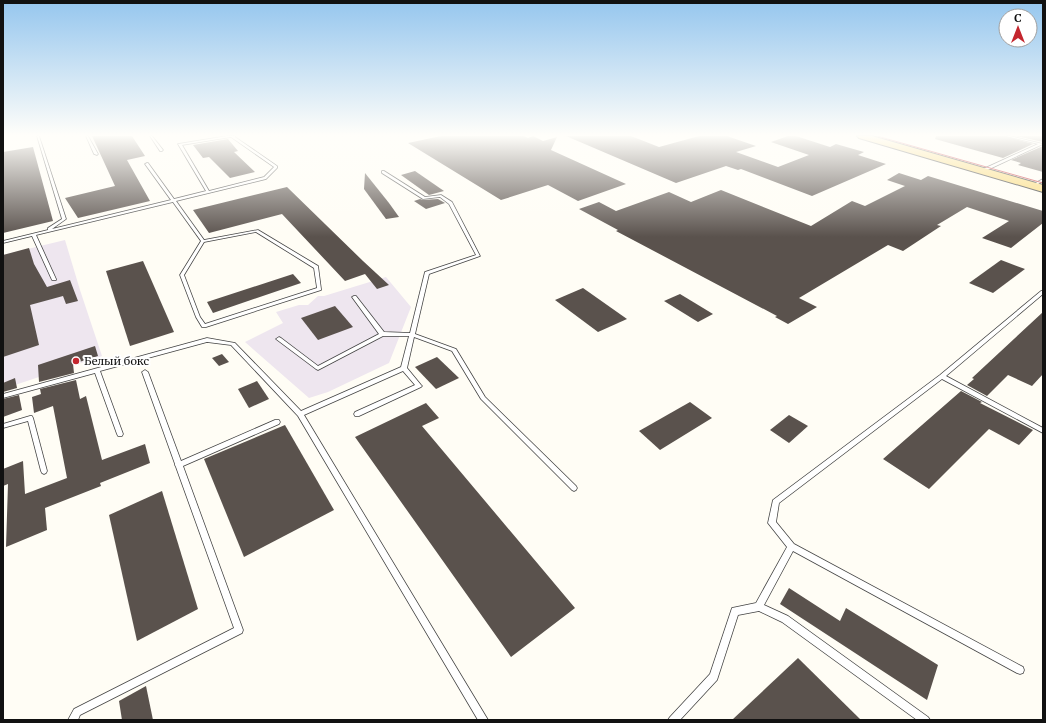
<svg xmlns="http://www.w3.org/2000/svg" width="1046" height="723" viewBox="0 0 1046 723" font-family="Merriweather,serif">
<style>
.industrial{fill:#eee6ef}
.building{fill:#5a524d}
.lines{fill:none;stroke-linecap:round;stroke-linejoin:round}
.service-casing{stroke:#444;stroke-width:1.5}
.primary-casing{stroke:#222;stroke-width:2}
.service{fill:#fff;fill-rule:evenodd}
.primary{fill:#f9d66b;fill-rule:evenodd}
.tram{stroke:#c4262e;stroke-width:1}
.poi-dot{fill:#c4262e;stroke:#fff;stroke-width:1.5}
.labels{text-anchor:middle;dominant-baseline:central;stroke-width:4;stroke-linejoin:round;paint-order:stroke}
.poi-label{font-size:11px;fill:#111;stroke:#fff;text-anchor:start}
</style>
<rect width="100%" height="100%" fill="#fffdf5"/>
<!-- industrial -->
<g class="industrial">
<polygon points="65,240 80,290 102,356 3,389 3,255"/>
<polygon points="386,277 411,307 389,363 328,392 309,398 245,342 283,323 276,312 299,305 308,305 318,296 324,296"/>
</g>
<!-- building -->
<g class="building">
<polygon points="92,136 132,136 145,156 127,160 150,201 78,218 65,198 115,186"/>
<polygon points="441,136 524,136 528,138 533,136 543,141 557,137 551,150 626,184 578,201 548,185 501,200 408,143"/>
<polygon points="566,136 631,136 659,147 699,136 727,136 756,146 736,152 778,167 809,155 771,142 788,136 796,136 830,147 836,144 864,152 858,155 886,164 812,196 741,169 738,170 726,166 676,183"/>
<polygon points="936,136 1005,136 1033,144 1003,158 935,139"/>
<polygon points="1016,136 1043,136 1043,142"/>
<polygon points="228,139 238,151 234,152 255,172 230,178 209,157 203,158 193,145"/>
<polygon points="1043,146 1043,172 1018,165 1021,163 1011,160"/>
<polygon points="33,147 53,221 3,233 3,152"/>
<polygon points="415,171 444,191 429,195 401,175"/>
<polygon points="365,173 389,203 399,217 386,219 364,189"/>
<polygon points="899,173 921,180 928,176 1043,211 1043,223 1011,248 982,238 1009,221 967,207 937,225 941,226 903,251 888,245 799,298 817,307 788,324 775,317 777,316 616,231 618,230 579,209 599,202 616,211 669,192 691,202 721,190 811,226 852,201 865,206 905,186 887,180"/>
<polygon points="287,187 363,261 389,285 377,289 365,274 345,281 282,214 209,233 193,210"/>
<polygon points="420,199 423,200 438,199 445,203 426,209 414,201"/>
<polygon points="29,248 34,264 47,287 70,280 78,301 66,304 63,296 30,305 39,345 3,357 3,255"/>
<polygon points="1001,260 1025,269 993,293 969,283"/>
<polygon points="143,261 174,332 130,346 106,271"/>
<polygon points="293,274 301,283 213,313 207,302"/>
<polygon points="583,288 627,319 598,332 555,300"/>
<polygon points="680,294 713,314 698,322 664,301"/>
<polygon points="335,306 353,327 318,340 301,318"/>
<polygon points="1043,312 1043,374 1032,386 1008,375 987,396 967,385 974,379 972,378"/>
<polygon points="95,346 98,356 73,364 74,373 39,382 38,365"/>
<polygon points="222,354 229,362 219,366 212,358"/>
<polygon points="437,357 459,378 436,389 415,367"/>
<polygon points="15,378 17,388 3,392 3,383"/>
<polygon points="76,380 80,399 86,396 102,460 145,444 150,463 100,483 101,486 45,508 47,530 6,547 8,484 3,486 3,469 23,461 25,494 67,478 53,406 34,413 32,397 41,394 40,389"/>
<polygon points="257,381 269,399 249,408 238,389"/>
<polygon points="961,391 982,402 980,403 1033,430 1019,445 989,429 929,489 883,459"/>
<polygon points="19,395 22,410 3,417 3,399"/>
<polygon points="690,402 712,418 660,450 639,431"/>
<polygon points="426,403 439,418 422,426 575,608 511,657 355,437"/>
<polygon points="789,415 808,426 789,443 770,430"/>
<polygon points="285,425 334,510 244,557 204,459"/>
<polygon points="162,491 198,609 137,641 109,515"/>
<polygon points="789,588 840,621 846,608 938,665 927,700 780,604"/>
<polygon points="798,658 861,720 732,720"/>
<polygon points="146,686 153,720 122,720 119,701"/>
</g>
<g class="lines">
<defs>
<g id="service">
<path d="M37 136H39L66 219 52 229 171 200 145 164 147 163H148L174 199 206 191 178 144 227 136H235V137L277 166V168L266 179 176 201 204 240 258 230 318 266 321 289V290L206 327H202L196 317 180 275 201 241 173 202 36 235 56 279V280H52L32 236 3 243V241L48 230V228L62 219ZM231 137 274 167 264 177 209 191 182 145ZM256 232 314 268 317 288 205 324 200 317 184 275 204 242Z"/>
<polygon points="86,136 88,136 98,154 97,155 94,154"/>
<polygon points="150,136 152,136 163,150 162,151 160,151"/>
<polygon points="1006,136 1010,136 1043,144 983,172 981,172 981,170 1038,144"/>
<polygon points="382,171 384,171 425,197 441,195 452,202 480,256 429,274 415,334 456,349 485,397 576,486 577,488 576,490 574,491 572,490 481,399 452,351 414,337 407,368 421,385 422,386 421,387 359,416 355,416 354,414 355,412 415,385 403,371 304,415 488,720 478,720 298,416 231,345 207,342 100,371 123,434 122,436 118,436 117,434 95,373 3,398 3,394 207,338 235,343 301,411 401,367 409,336 383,336 318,370 316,369 276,339 279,337 281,338 318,366 379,334 352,297 354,296 356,296 384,332 410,333 425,272 476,255 449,204 440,197 423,199 382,173"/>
<polygon points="1043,179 1043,181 1033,187 1030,186"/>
<polygon points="1041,291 1043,291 1043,294 946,376 1043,428 1043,433 942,379 779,503 776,522 794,544 1023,667 1024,670 1023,673 1020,674 1017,673 793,551 764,605 788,616 928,717 930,720 917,720 782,622 759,611 738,615 717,680 680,720 668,720 670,717 710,674 732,608 756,603 787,547 768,523 773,500 940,375"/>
<polygon points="145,370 148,372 181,461 275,420 279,420 280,422 279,424 183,466 243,630 242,633 80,715 78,720 68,720 74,709 234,628 176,467 175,465 175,464 142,372"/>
<polygon points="30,416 32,416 33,418 47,471 46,473 44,474 42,473 41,471 28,421 3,428 3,424"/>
</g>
<polygon id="primary" points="857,136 872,136 1043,185 1043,192 859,138"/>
</defs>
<!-- service casing -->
<use href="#service" class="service-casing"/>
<!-- primary casing -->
<use href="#primary" class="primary-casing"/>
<!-- service -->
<use href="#service" class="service"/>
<!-- primary -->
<use href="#primary" class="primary"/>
<!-- tram -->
<polyline class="tram" points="877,136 1043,183"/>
</g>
<!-- sky -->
<linearGradient id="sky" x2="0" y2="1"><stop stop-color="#95c6ee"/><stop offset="0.57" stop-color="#fffefa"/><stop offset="1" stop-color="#fffefa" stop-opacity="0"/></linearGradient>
<rect width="1046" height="237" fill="url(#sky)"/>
<!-- markers -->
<circle class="poi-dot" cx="76" cy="361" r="4"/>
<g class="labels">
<!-- poi labels -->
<g class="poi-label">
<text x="84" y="361">Белый бокс</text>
</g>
</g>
<!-- border -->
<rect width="1046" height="723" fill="none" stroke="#111111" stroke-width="8"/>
<!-- north arrow -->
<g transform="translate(1018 28)"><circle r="19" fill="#ffffff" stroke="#a0a0a0"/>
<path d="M0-3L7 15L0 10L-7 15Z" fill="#c4262e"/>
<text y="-6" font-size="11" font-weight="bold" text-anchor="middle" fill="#111111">С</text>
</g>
</svg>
